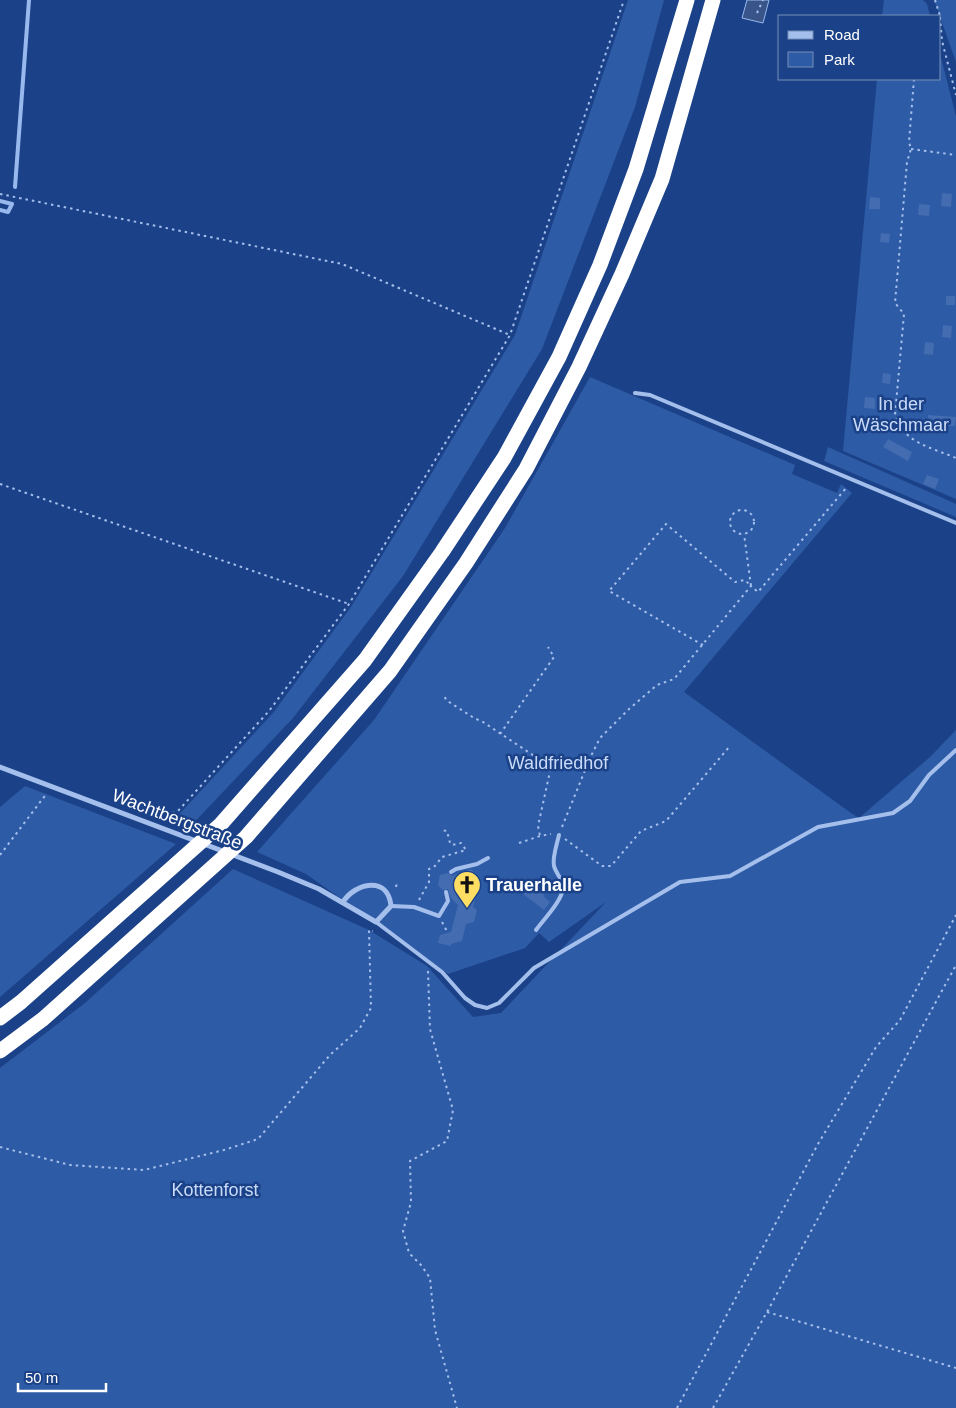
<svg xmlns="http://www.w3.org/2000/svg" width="956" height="1408" viewBox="0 0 956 1408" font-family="Arial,sans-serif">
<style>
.green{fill:#2e5ba6}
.water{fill:#385488;stroke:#98b9ee}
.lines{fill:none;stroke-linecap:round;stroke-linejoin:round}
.stream{stroke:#98b9ee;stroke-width:4}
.building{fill:#446cb1}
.path{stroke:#a5bfec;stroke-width:2;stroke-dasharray:2.5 4;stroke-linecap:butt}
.service{stroke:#a5bfec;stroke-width:4}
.minor{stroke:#a5bfec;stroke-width:5}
.motorway{stroke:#fff;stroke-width:15}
.labels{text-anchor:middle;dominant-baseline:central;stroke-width:5;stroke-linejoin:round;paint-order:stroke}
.park-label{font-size:18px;fill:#cadbf9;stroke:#1b4288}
.street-label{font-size:18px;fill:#fff;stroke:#1b4288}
.poi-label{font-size:18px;font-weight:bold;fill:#fff;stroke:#1b4288;text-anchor:start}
</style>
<rect width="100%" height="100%" fill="#1b4288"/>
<!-- green -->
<g class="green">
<polygon points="628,0 664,0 635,107 542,349 403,576 293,718 187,830 173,821 273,713 351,607 515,335"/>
<polygon points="884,0 923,0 927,4 930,16 882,16"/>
<polygon points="934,0 956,0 956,62"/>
<polygon points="940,54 956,116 956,499 843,451 877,79 940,79"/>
<polygon points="590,377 795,465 792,474 837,493 841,484 852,493 684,692 851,813 859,818 930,757 956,730 956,1408 0,1408 0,1068 85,1003 233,869 369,930 427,966 473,1017 501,1013 606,902 549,942 539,933 525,948 448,974 306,874 257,852 374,720 505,528"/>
<polygon points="828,447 956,504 956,517 824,461"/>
<polygon points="25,786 176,844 0,997 0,807"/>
</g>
<!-- water -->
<polygon class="water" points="747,0 769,0 763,23 742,18"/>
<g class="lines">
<!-- stream -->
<g class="stream">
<polyline points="15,187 29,0"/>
<polyline points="0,201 12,204 8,212 0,210"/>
</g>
</g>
<!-- building -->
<g class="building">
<polygon points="942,193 952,194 951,207 941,206"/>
<polygon points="870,197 880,198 880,209 869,209"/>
<polygon points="919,204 930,205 929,216 918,215"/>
<polygon points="881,233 890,234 889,243 880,242"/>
<rect x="946" y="296" width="9" height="9"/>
<polygon points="943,325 952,326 951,338 942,337"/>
<polygon points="925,342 934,343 933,355 924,354"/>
<polygon points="883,373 891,374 890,384 882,383"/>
<polygon points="865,397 875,398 875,409 864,408"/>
<polygon points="928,415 956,417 955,426 927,426"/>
<polygon points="888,439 912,452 908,461 883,447"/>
<polygon points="927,475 939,479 935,489 923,484"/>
<polygon points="471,869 480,879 473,907 477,910 474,922 466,924 462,941 451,944 451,946 438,943 440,935 451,932 458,905 451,898 448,889 443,890 438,885 440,875 448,873 452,876"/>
<polygon points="533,882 546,892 543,896 550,902 544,910 523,894"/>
</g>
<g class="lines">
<!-- path -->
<g class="path">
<polyline points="935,0 940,16"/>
<polyline points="757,13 763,0"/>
<polyline points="940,17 942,41 956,95"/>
<path d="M914 79 909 142 911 149 907 162 895 303 904 314 895 415C903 443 933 448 956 458"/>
<polyline points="911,149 956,155"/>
<polyline points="0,194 342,264 510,335"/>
<polyline points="0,484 349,604"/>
<circle cx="742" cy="522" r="12"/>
<polyline points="703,645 609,591 666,524 735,582 745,580 751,586 744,534"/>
<polyline points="445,697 446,700 474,718 483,722 551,767 538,826 540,836"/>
<polyline points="500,734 554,657 548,647"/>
<polyline points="551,767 590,758"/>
<polyline points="153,816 177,812 269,711 349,604 510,335 624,0"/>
<polyline points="562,827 590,758 600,738 629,709 657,685 674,679 751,586 758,592 847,487"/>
<polyline points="565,839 602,866 611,866 641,831 666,821 730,746"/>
<polyline points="519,843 540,836 551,834"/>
<polyline points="0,855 47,793"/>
<polyline points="396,887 397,883"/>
<polyline points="419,900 429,882 429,869 435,866 442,857 466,850 461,843 452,845 450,843 447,831 441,830"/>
<polyline points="442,922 448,933"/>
<polyline points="428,971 430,1029 453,1110 447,1141 410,1161 411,1202 403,1231 409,1253 421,1265 430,1278 435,1330 457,1408"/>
<polyline points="0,1147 70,1165 144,1170 224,1150 258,1139 330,1055 360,1028 371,1008 369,930 373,931"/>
<polyline points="767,1312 956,1368"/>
<polyline points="677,1408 818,1144 876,1047 900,1020 956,915"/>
<polyline points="713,1408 767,1312 956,965"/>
</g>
<!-- service -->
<g class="service">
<polyline points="635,393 650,395 956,523"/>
<polyline points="451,872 456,869 477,864 488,858"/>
<polyline points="391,906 414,907 439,916 448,901 446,892"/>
<polyline points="376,922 442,972 465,998 475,1005 487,1008 499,1003 534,968 680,882 730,876 818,827 893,813 910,801 929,775 956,750"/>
<path d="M536 930C544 919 562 901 563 888 563 879 556 874 554 866 552 858 557 844 559 835"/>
</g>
<!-- minor -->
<path class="minor" d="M0 767 278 872 319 889 376 922 391 906C388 875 355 883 343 902"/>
<!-- motorway -->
<g class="motorway">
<polyline points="0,1018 21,1002 221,824 365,660 442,552 504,458 559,357 600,265 636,169 687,0"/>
<polyline points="0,1051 43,1019 246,837 390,671 466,563 526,469 579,367 622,274 662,179 713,0"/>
</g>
</g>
<!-- icons -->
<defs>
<symbol id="church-pin" viewBox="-11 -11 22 30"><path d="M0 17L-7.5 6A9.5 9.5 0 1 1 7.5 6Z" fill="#fddd62" stroke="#1b4288"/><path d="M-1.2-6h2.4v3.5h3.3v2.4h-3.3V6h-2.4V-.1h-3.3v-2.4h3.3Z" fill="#111"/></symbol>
</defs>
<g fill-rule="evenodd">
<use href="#church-pin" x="451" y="869" width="32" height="43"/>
</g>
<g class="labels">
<!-- park labels -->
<g class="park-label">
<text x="901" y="404">In der<tspan x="901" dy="21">Wäschmaar</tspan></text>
<text x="558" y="763">Waldfriedhof</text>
<text x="215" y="1190">Kottenforst</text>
</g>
<!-- street labels -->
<g class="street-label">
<text transform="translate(177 819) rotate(21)">Wachtbergstraße</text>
</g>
<!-- poi labels -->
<g class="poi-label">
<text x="486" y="885">Trauerhalle</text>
</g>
</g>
<!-- legend -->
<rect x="778" y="15" width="162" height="65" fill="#1b4288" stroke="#768eb8"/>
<rect x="788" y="31" width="25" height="8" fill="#a5bfec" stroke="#768eb8"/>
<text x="824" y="40" font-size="15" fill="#ffffff">Road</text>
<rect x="788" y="52" width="25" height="15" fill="#2e5ba6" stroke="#768eb8"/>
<text x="824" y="65" font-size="15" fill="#ffffff">Park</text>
<!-- scale -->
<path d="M18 1383v8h88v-8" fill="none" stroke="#ffffff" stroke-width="2.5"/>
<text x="25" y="1383" font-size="15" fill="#ffffff" stroke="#1b4288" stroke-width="4" paint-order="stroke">50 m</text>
</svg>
